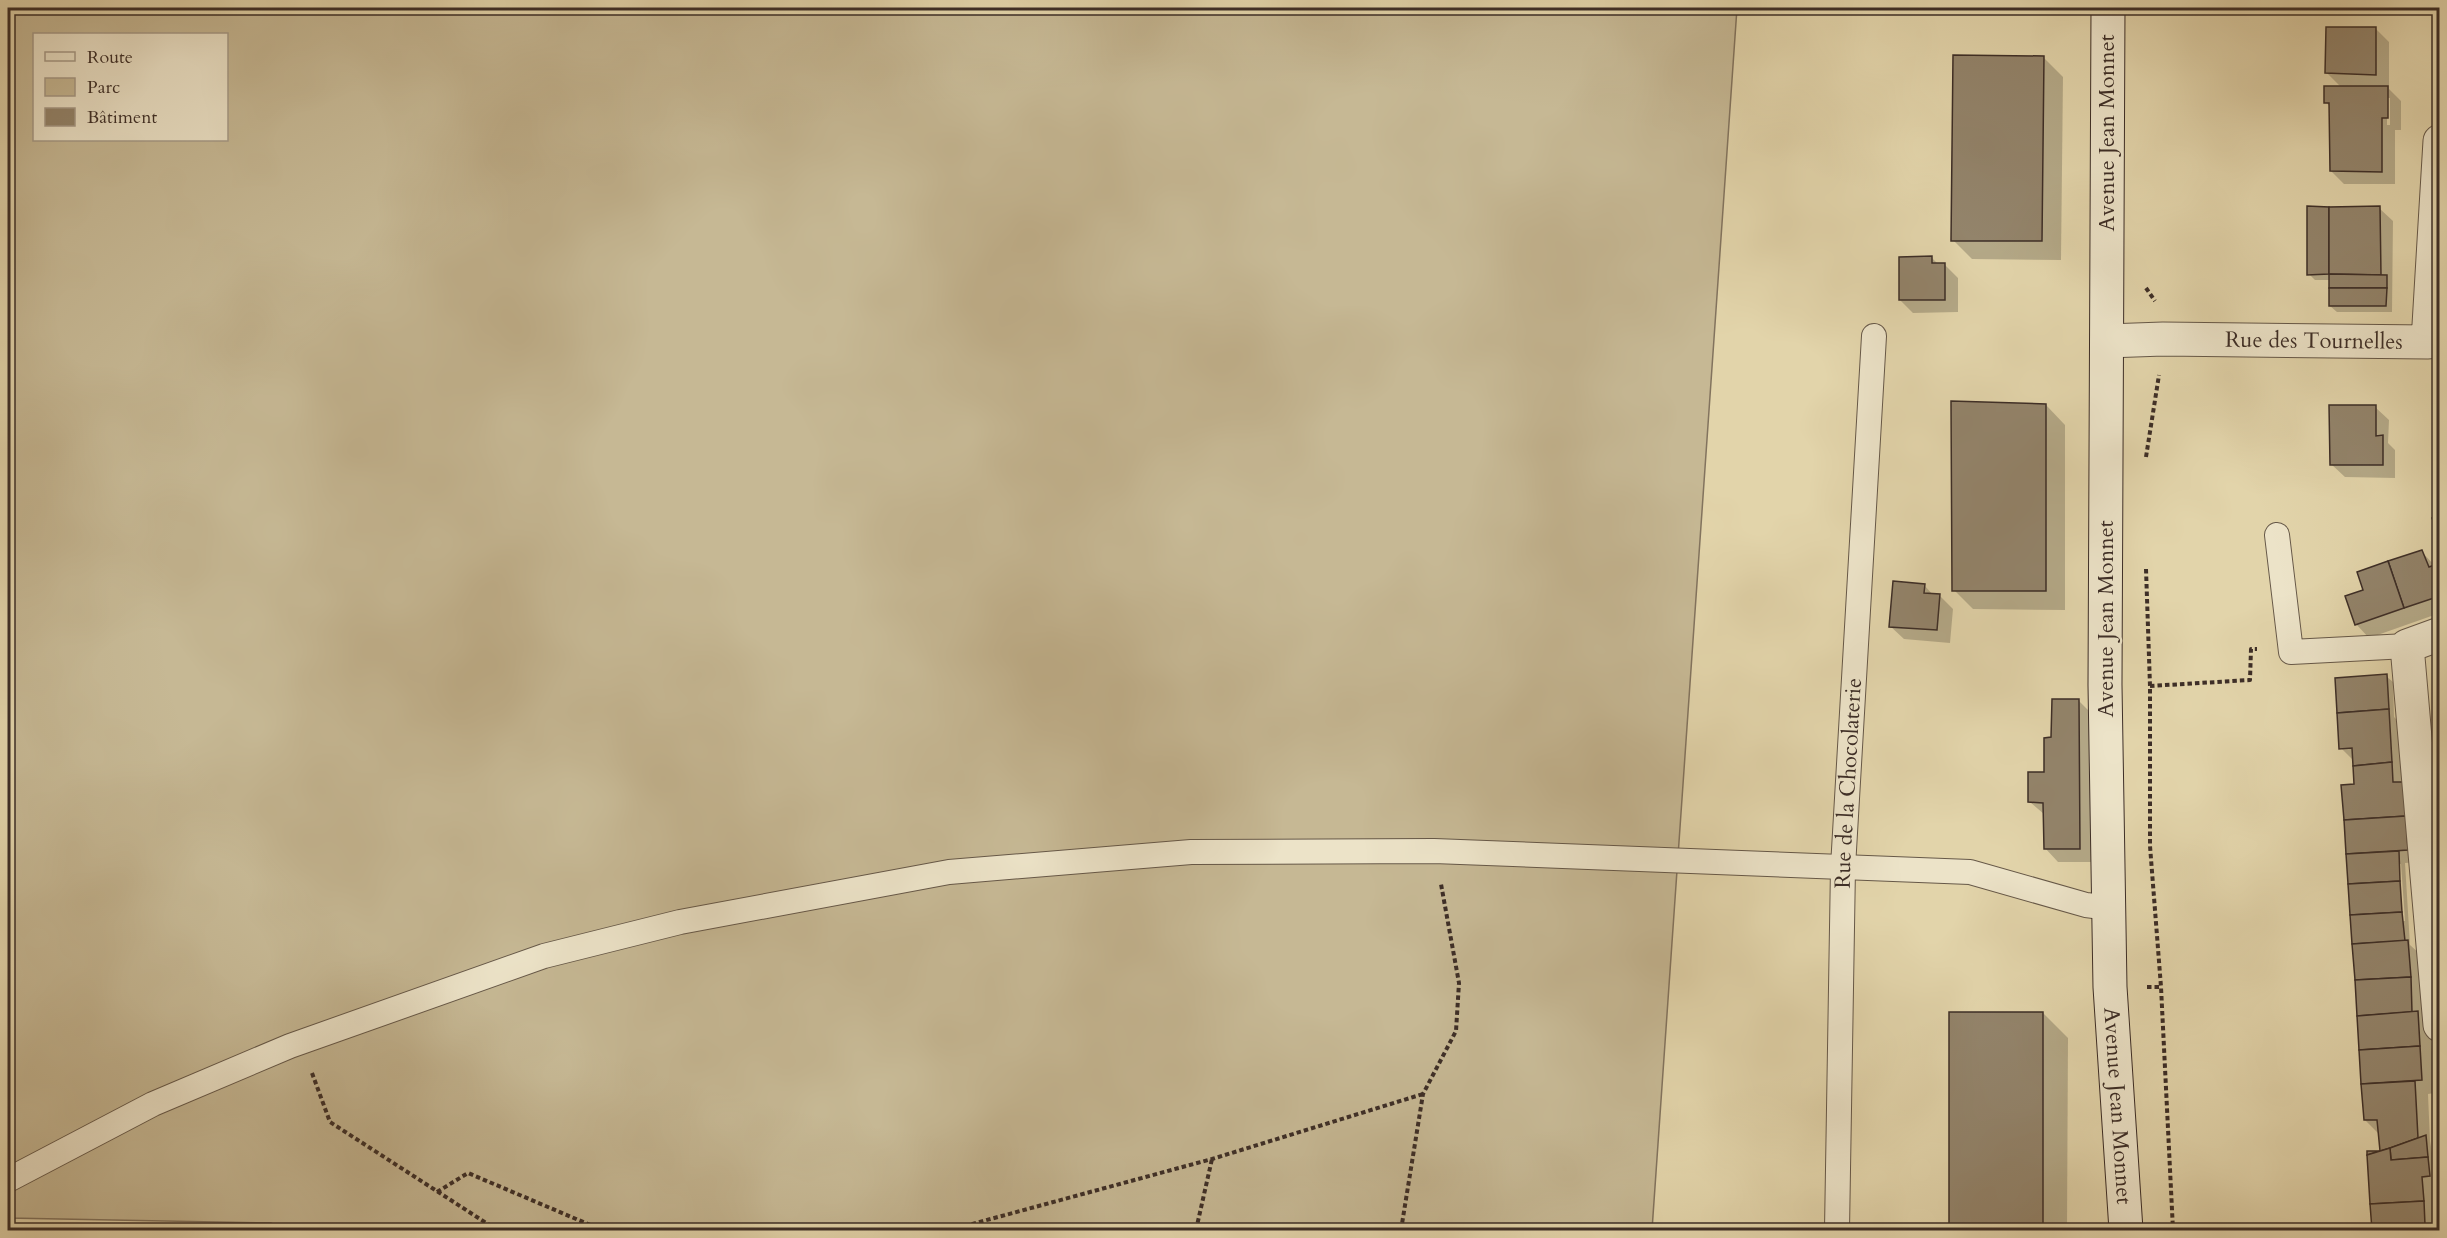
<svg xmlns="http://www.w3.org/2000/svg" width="2447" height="1238" viewBox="0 0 2447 1238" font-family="Cardo,serif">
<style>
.green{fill:#c6b894;stroke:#82735e;stroke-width:1.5;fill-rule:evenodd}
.shadow{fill:#0003;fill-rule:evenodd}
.building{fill:#93846b;stroke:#3d2e27;stroke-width:1.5}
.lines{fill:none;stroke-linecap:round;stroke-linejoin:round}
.service-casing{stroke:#665848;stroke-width:26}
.minor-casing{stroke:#665848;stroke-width:35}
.secondary-casing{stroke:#3d2e27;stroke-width:35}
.path{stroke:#3d2e27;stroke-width:4;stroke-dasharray:4.5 3;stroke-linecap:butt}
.service{stroke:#ece3c8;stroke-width:24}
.minor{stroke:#ece3c8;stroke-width:33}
.secondary{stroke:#ece3c8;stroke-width:33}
.labels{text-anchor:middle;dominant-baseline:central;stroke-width:4.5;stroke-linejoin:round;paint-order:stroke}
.street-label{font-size:22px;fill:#3d2e27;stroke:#ece3c8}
</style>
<rect width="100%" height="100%" fill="#e2d4aa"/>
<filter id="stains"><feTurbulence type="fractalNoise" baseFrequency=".00333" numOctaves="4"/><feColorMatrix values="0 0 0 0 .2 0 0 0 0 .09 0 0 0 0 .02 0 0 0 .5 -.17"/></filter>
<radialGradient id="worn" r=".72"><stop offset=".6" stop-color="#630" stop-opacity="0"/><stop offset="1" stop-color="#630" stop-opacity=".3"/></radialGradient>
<!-- green -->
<path class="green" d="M8 8H1737L1652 1230H283L271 1223 8 1218ZM34 34H226V140H34Z"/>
<!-- shadow -->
<g class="shadow">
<path d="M2376 29 2389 42V89L2401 101V130H2395V184H2344L2331 171V108L2326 102 2341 87 2327 73ZM2387 98H2390V125H2387Z"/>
<polygon points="2044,58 2063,77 2061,260 1972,259 1953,240"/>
<polygon points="2379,208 2393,221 2392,312 2337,312 2330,306 2330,280 2315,280 2309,274"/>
<polygon points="1932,258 1938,264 1944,264 1958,278 1958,312 1913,313 1900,300"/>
<polygon points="2046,405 2065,425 2065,610 1973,609 1954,590"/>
<polygon points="2375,407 2389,420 2388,443 2395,450 2395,478 2345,477 2331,464"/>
<polygon points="2421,551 2435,566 2440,564 2440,613 2369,638 2356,624 2365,591"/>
<polygon points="1924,585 1934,596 1940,596 1953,609 1950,643 1904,639 1890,626"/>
<path d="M2386 676 2393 682 2394 717 2401 724 2420 862 2405 863 2410 945 2421 955 2430 1026 2435 1093 2428 1094 2430 1141 2434 1165 2440 1171V1189L2435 1190 2437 1230H2374L2368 1153 2381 1152 2378 1133 2365 1120 2343 786H2356L2355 762 2341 748ZM2398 864H2401L2405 921H2402Z"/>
<polygon points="2078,700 2092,714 2092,862 2058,862 2045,848 2045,815 2029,801 2046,774"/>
<polygon points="1951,1013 2043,1013 2068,1038 2067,1230 1950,1230"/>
</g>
<!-- building -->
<g class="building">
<polygon points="2326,27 2376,27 2376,75 2325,73"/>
<polygon points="1953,55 2044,56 2042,241 1951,241"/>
<polygon points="2324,86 2388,86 2388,118 2382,118 2382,172 2330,171 2329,103 2324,103"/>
<polygon points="2307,206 2329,207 2329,274 2307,275"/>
<polygon points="2380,206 2381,275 2329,274 2329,207"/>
<polygon points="1932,256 1932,263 1945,263 1945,300 1899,300 1899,257"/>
<polygon points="2329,274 2387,275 2387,288 2329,288"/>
<polygon points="2329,288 2387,288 2386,306 2329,306"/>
<polygon points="1951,401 2046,404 2046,591 1952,591"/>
<polygon points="2329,405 2376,405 2376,436 2383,435 2383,465 2330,465"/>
<polygon points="2440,515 2440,540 2432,518"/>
<polygon points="2422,550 2429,567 2440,563 2440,596 2404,608 2388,561"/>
<polygon points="2388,561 2404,608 2355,625 2345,596 2363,590 2357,572"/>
<polygon points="1893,581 1925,584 1924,593 1940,594 1937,630 1889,627"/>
<polygon points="2387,674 2389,709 2337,713 2335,678"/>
<polygon points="2052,699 2079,699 2080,849 2044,849 2043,803 2028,802 2028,772 2044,772 2044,738 2051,737"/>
<polygon points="2389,709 2392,762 2353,766 2352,748 2339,749 2337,713"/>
<polygon points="2392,762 2393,782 2403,782 2406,816 2344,820 2341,785 2354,784 2353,766"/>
<polygon points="2406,816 2408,850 2346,854 2344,820"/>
<polygon points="2399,851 2400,881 2348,884 2346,854"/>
<polygon points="2400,881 2402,912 2350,915 2348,884"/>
<polygon points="2402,912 2405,941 2352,944 2350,915"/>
<polygon points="2408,940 2411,977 2355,980 2352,944"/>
<polygon points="2411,977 2412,1012 2357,1016 2355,980"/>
<polygon points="2418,1011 2420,1046 2359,1050 2357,1016"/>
<rect x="1949" y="1012" width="94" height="218"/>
<polygon points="2420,1046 2422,1080 2361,1084 2359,1050"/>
<polygon points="2415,1081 2418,1138 2390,1148 2367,1155 2367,1151 2380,1151 2377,1120 2364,1120 2361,1084"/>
<polygon points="2426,1135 2428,1157 2391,1160 2390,1148"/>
<polygon points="2390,1148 2391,1160 2428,1157 2430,1176 2422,1177 2424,1201 2370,1204 2367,1155"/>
<polygon points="2424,1201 2425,1225 2432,1225 2432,1230 2372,1230 2370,1204"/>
</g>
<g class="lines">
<defs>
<g id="service">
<polyline points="2277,535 2291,652 2407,646"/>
<polyline points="8,1180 153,1104 290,1046 544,956 680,922 949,872 1191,852 1434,851 1970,872 2086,905 2110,908"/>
<path id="s1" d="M1837 1230 1843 867 1874 336"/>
</g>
<g id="minor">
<path id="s2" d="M2107 341 2163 339 2428 342 2440 141"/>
<polyline points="2440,634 2407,646 2440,1025"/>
</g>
<g id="secondary">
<path id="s3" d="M2108 8 2105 685 2110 987 2126 1230"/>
</g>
</defs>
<!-- service casing -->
<use href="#service" class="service-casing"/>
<!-- minor casing -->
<use href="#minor" class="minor-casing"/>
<!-- secondary casing -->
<use href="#secondary" class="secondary-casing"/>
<!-- path -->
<g class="path">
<polyline points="2146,288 2155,301"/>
<polyline points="2146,457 2159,375"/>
<polyline points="2146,569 2150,686 2150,846 2161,987 2173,1230"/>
<polyline points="2150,686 2250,680 2251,649 2257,649"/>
<polyline points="2147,987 2161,987"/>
<polyline points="312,1073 330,1122 497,1230"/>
<polyline points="437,1192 468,1173 602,1230"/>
<polyline points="950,1230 1212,1159 1423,1094"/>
<polyline points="1196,1230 1212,1159"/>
<polyline points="1401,1230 1423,1094 1456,1031 1459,983 1441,884"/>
</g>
<!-- service -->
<use href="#service" class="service"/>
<!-- minor -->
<use href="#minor" class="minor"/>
<!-- secondary -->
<use href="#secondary" class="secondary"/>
</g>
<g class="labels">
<!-- street labels -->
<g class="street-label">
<text transform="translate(2107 133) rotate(-90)">Avenue Jean Monnet</text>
<text stroke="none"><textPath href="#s2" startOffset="207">Rue des Tournelles</textPath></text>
<text transform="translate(2106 619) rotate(-90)">Avenue Jean Monnet</text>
<text stroke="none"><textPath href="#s1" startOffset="447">Rue de la Chocolaterie</textPath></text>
<text stroke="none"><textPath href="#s3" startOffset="1098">Avenue Jean Monnet</textPath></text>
</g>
</g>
<!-- margin -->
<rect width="2447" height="1238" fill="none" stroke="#e2d4aa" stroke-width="30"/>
<rect x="9" y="9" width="2429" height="1220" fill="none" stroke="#3d2e27" stroke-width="3"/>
<rect x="15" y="15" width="2417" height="1208" fill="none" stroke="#3d2e27" stroke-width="1.5"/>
<!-- legend -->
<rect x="33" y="33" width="195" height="108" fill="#ece3c8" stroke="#a69b88" stroke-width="1.5"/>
<rect x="45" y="52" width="30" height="9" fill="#ece3c8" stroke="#a69b88" stroke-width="1.5"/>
<text x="87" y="63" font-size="18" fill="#3d2e27">Route</text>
<rect x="45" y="78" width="30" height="18" fill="#c6b894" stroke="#a69b88" stroke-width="1.5"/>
<text x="87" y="93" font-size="18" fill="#3d2e27">Parc</text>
<rect x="45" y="108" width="30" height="18" fill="#93846b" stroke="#a69b88" stroke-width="1.5"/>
<text x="87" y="123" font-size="18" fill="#3d2e27">Bâtiment</text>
<rect width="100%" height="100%" filter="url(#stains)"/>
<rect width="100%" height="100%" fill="url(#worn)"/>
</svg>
